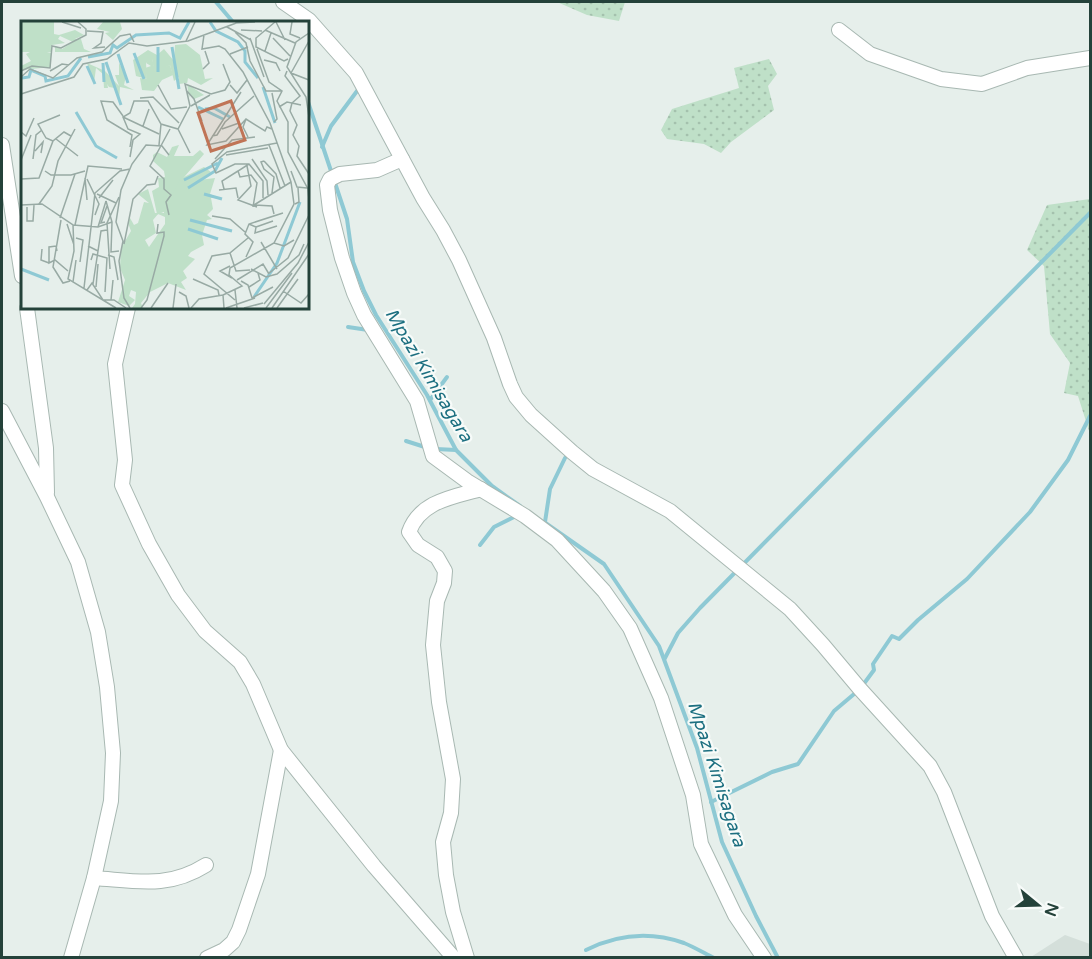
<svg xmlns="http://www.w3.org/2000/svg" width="1092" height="959" viewBox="0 0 1092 959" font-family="'Varela Round',sans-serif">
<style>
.built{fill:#d4dfda}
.grass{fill:url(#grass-dots)}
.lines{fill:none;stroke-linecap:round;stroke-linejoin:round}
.stream{stroke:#8ec9d4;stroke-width:4}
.street-casing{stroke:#a8b8b2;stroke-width:16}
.street{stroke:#fff;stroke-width:14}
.labels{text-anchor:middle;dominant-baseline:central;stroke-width:4.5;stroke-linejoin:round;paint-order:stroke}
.water-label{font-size:18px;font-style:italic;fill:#1c6f80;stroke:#f7fbf9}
.inset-river{fill:none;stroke:#8ec9d4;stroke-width:3}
.inset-road{fill:none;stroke:#98aaa4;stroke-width:1.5}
.view{fill:#c07456;fill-opacity:0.15;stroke:#c07456;stroke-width:3}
.inset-edge{fill:none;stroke:#24423a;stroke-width:3}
</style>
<defs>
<pattern id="grass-dots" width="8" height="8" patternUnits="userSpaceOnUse" patternTransform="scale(1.5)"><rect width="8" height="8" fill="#bfe0c8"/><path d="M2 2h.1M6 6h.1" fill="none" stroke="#a4c1ad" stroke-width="1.8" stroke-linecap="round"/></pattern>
</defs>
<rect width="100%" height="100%" fill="#e6efeb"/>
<!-- built -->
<polygon class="built" points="1065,935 1090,944 1090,957 1031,957"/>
<!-- grass -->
<g class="grass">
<polygon points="557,2 625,2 619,21 587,15"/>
<polygon points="769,59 777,74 768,86 774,110 731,142 721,153 704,144 667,139 661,130 672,109 739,88 734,68"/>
<polygon points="1090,199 1090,434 1078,396 1064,393 1070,363 1050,334 1044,266 1027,250 1047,205"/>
</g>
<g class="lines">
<!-- stream -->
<g class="stream">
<polyline points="216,2 233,22"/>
<polyline points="308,102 347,219 353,262 364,291 376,315 427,395 456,450 492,486 520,506"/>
<polyline points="322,147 331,126 360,87"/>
<polyline points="348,327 368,330"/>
<polyline points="430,400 447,377"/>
<polyline points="406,441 428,448"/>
<polyline points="436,449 456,450"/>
<polyline points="544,522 604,564 659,646 697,748 722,842 756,916 778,958"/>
<polyline points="545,522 550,489 565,458"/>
<polyline points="480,545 494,527 516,516"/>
<polyline points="665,658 678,633 700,608 1090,213"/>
<polyline points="711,802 772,772 798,764 834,711 860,689 874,670 873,664 892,636 899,639 918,620 967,579 1030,512 1068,460 1090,416"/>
<path d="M586 950C618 934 650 931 684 943 694 947 704 953 714 958"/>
</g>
<defs>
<g id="street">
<polyline points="283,2 309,20 356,73 423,198 443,230 459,260 494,338 510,384 516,397 531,415 572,452 593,469 670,511 790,609 823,645 860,689 930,766 944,792 992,916 1016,958"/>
<polyline points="164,22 170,2"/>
<polyline points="839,30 870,54 941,79 982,84 1027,68 1090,58"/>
<polyline points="2,145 22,276"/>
<polyline points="402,159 377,170 340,174 330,179 327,185 330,210 342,258 354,293 364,315 417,401 433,456 467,481 525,516 557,540 604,591 630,628 661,698 693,795 701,844 735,915 764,958"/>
<polyline points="27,308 46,448 47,493"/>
<polyline points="128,308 115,364 125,460 122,485 149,544 178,595 205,631 240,662 253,684 281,750 374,866 454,958"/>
<polyline points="2,411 47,497 78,562 98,632 107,687 113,753 111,801 94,878 71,958"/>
<path d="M94 878C137 881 168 889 206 865"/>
<polyline points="207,958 224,950 233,942 239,930 258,874 281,750"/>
<path d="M467 958 453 912 446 875 443 842 451 813 453 779 439 702 433 645 437 601 444 583 445 571 437 557 418 545 409 532C420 501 453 497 481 489"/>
</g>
</defs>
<!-- street casing -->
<use href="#street" class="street-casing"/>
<!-- street -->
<use href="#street" class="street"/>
</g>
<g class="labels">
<!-- water labels -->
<g class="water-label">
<text transform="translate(429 375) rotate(59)">Mpazi Kimisagara</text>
<text transform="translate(717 774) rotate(72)">Mpazi Kimisagara</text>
</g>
</g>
<!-- overview -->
<g transform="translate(21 21)">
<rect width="288" height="288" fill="#e6efeb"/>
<path d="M131 37 134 50 149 44 152 54 141 59 133 70 121 69 119 57 126 58 124 47 130 45 125 42ZM98 42 105 55 103 64 113 69 99 66 98 81 94 67 88 66 84 60V50L98 65 94 54H98ZM158 124 153 135H172L179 129 183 133 158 162 145 190 133 195 136 193 131 170 138 166 137 157 144 156 143 150 132 140V134L136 131 146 136 151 126Z" fill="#bfe0c8"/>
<path d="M0 1H33V13L38 14 54 9 63 14 54 18H60L63 28 70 31H34V25L41 28 52 21 39 15 37 18 44 22 31 24 30 31H26L30 32V46L0 49V45L10 40 5 33 9 31H0ZM82 1H99L101 8 92 19 84 12 89 11 76 8ZM165 23 179 34 184 58 192 57 180 64 167 57 166 63 183 74 173 78 169 73 168 77 166 62 158 63V56L153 60 149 44 134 53 131 38 125 42 126 58 115 55 112 39 127 29 136 34 143 28 153 40 154 24ZM66 42 84 50 87 67H83L82 53 75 47 73 62ZM183 146 190 151 178 159 194 157 189 173 195 176 190 177 192 188 186 194 191 198 186 199 181 214 183 224 170 231 167 235 174 238 162 250 166 257 160 261 165 269 147 262 129 271 120 282 122 287H111L114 283 115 271 110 269 108 275 114 279 108 285 97 281 104 259 99 247 100 227 110 210 107 202 109 197 113 204 117 202 123 181 128 182 117 173 127 168 134 192H143L142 175 151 174 159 158ZM137 193 144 196V203L128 226 124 219 135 212 132 199Z" fill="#bfe0c8" fill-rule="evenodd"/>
<path class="inset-river" d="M189 1 195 10 217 21 224 30V41L237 57M137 26V51M151 26 158 68M113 32 123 58M97 33 107 62M67 36 89 32 92 24 96 27 115 14 148 12 159 17 168 1M85 41 100 84M82 42 83 61M66 45 74 63M1 57 8 56 10 49 24 55 25 60 47 55 60 37M242 66 254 102M177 86 202 98M184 88 193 87 209 96M55 91 75 125 96 137M163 159 197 142M167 167 194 150 201 137M183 173 201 178M169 199 211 210M167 208 197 218M0 248 28 259M233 276 256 242 279 181"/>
<path class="inset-road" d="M41 1 60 7M254 1 235 17V26L263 40 267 38M255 1 264 19M271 1 269 13 279 17M214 2 234 1M206 6 230 19M220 9 241 10M244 9 274 22M66 10 82 11 80 22 73 27 84 26M214 11 225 22 229 40 245 70H260M288 12 275 21 266 46 285 76 288 96M183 14 181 28 198 25 204 28 222 51 249 102 270 161 273 183 253 222 209 247 208 254 221 265 202 274 203 287M229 17 243 56M252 17 269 35M165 20 174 1M288 20 270 52 288 59M236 28 248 61 261 70 256 80 267 101V131L287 168 288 179M244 30 250 12M209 33 227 26M243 39 255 42 259 50M182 48 188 42 184 30M0 50 11 45 29 47 31 25 40 27 65 14V8L57 1M29 50 41 43 48 44M266 50 264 55 279 75 271 82 280 84M0 56 9 48 32 57 56 37 81 31 99 15 109 13 113 21M137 64 150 88 166 86M209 64 216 72 226 59M165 69 173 78 181 100M220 71 186 124 205 120 225 98 244 110 246 106 251 108M251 72 256 98 253 101M0 73 53 56 62 43 86 38 108 22 126 25 167 20 218 1M119 77 132 76 158 102M170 85 189 74M258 86 266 81 271 82 269 90 276 104 272 114 278 125 276 135 288 153M102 95 92 81 80 80 86 99 111 114 109 126M102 96 138 113M225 98 222 106 227 116M122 105 128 88M157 108 169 132M201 108 218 102M0 111 5 115 13 97M191 115 196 114 204 101 233 75M35 118 57 135M32 120 25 117 17 103 39 94M138 124 140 103M248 124 264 165M14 130 22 121 20 132M205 134 247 127M109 136 112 119 119 113 107 108 102 96 109 92 113 80H127L140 103 157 108 169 85 164 63 190 73 204 69 209 61 202 43M12 138 15 114 21 109M194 138 211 119 234 116M231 138 246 160 247 174M0 139 10 114M243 140 240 141 243 148 253 156 251 172M243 140 255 153 259 167M228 143 217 150 219 156 230 154 236 162 232 186M226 145 230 165 217 179 236 186M24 150 30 154H50L64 150M270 150 276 166 286 167M64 157 66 179M0 158 18 157 32 120 43 111 50 115M66 158 78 183 74 194M203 168 201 160 217 150M198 169 215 167 217 177M76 173 95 182M78 177 92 159M242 177V160L228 143H214L195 152 191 143 206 131 256 122M18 183 31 165 37 140 54 108M274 183 278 181 277 167M0 184 21 183 52 204 53 230 47 258 95 287M233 184 270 161M234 184 251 185 253 193M6 186V200H12L13 184M148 194 145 181 150 174 143 168V158L129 145 149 108M191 195 209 198 224 211M39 197 54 153M40 199 32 246 42 262 49 260M84 201 80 202 86 185M91 201 90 231 98 230M46 203 53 224M228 203 235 206 234 212 256 205M52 204 77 206 91 201 85 180M54 204 67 145 101 148M77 206 85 180M235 206 252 200M55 217 62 219 59 241M227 217 209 232 215 250 229 249M240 221 256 248M253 222 263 225 273 219M103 223 112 178 126 164 134 163 137 155M67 225 77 230 72 263M21 228 20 239 28 242M36 230 35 225 28 226V242L34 239 47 250M77 230 80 210 86 209M209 232 191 235 183 253 214 279M87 234 93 236 97 259M225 236 232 221 224 213 228 203 262 192M70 239 72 233 86 237 84 271M209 245 199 250 211 257M89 248 86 202 98 176M230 248 245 256 256 253 278 234 283 223M247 253 267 237 288 194M172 258 197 269 198 274M216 259 242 243 248 253M220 260 227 264 231 277 252 266M52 261 55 239M75 266 77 243M228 266 239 259 237 252M63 267 74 172 99 150 109 148M66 269 71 262 82 279H93L105 287M214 269 216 287M262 270 280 282 288 273M158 271 165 275 168 287M90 279 92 259M243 283 277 242 288 221M109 287 103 277 98 240 102 220 95 201 100 169 111 143 125 124 141 125 148 134M120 287 126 279 143 215V211L136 212 137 203M130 287 147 262M152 287 155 263M170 287 178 278 202 274M205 287 234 277M223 287 242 282M245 287 271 252M251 287 288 233M256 287 277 258"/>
<path class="view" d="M210 80 224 119 190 130 177 92Z"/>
<rect width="288" height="288" class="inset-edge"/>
</g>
<!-- border -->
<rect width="1092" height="959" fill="none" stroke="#24423a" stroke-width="6"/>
<!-- north arrow -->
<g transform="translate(1038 905) rotate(109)" stroke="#f7fbf9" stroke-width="4.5" paint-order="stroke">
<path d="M0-4.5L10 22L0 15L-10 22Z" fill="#24423a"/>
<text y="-9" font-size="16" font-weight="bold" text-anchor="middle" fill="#24423a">N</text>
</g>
</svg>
